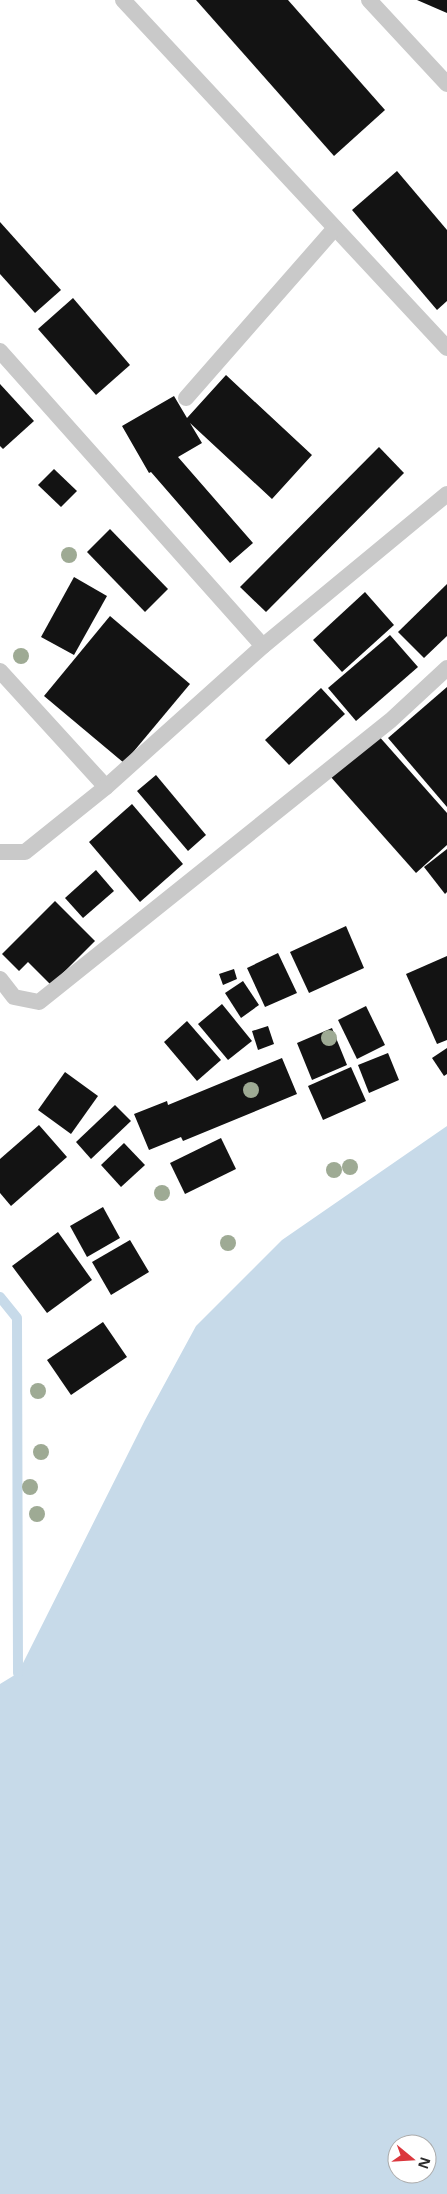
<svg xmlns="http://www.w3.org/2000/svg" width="447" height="2194" viewBox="0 0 447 2194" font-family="'Open Sans',sans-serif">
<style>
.water{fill:#c7dae9;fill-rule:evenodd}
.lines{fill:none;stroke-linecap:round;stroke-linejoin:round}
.stream{stroke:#c7dae9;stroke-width:10}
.building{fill:#131313}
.lane{stroke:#c9c9c9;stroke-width:16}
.tree{fill:#9eaa94}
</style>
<rect width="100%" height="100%" fill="#fff"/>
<!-- water -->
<path class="water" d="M447 1126V2194H0V1684L18 1673 145 1420 196 1326 282 1240ZM397 2144H427V2174H397Z"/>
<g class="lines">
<!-- stream -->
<polyline class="stream" points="0,1297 17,1318 18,1673"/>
</g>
<!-- building -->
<g class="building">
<polygon points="196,0 288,0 385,110 334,156"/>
<polygon points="417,0 447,0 447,13"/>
<polygon points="397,171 447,230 447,301 437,310 352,210"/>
<polygon points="0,222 61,290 35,313 0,274"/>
<polygon points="73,298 130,365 96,395 38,329"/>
<polygon points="226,375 312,455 272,499 190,423 202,443 178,457 253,543 230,563 151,472 149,473 122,426 174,396 187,418"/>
<polygon points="0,384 34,421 3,449 0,446"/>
<polygon points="379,447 404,473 266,612 240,587"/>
<polygon points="54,469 77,491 61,507 38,485"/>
<polygon points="110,529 168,589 145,612 87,552"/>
<polygon points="74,577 107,596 74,655 41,637"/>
<polygon points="447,584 447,636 424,658 398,632"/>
<polygon points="365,592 394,625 342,672 313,640"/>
<polygon points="110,616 190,684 124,763 44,696"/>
<polygon points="390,635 418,667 356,721 328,688"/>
<polygon points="447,687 447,807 388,738"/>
<polygon points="321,688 345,714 289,765 265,740"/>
<polygon points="377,734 447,813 447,845 416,873 330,776"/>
<polygon points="156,775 206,835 188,851 137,791"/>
<polygon points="132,804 183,864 140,902 89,842"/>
<polygon points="447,849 447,892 445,894 424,867"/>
<polygon points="96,870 114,891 83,918 65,898"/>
<polygon points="55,901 95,941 51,985 28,962 19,971 2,954"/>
<polygon points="346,926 364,968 309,993 290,952"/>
<polygon points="278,953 297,993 265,1007 247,968"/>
<polygon points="447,956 447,1040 437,1044 406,974"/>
<polygon points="234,969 237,979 223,985 219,974"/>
<polygon points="243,981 259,1005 241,1018 225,993"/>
<polygon points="222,1004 252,1041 228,1060 198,1024"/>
<polygon points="366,1006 385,1045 357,1059 338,1020"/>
<polygon points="187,1021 221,1060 197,1081 164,1042"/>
<polygon points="268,1026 274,1044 258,1050 252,1031"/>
<polygon points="332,1028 347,1065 312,1080 297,1043"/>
<polygon points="447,1048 447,1074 444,1076 432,1058"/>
<polygon points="388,1053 399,1080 369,1093 358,1065"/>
<polygon points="282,1058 297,1094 183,1141 181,1137 149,1150 134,1114 167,1101 168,1105"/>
<polygon points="351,1067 366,1101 323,1120 308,1086"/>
<polygon points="65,1072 98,1096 71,1134 38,1110"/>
<polygon points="115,1105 131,1121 91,1159 76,1142"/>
<polygon points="39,1125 67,1157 11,1206 0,1193 0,1159"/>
<polygon points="221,1138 236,1169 185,1194 170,1163"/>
<polygon points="124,1143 145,1165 121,1187 101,1165"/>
<polygon points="103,1207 120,1238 87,1257 70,1226"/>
<polygon points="58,1232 92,1280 47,1313 12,1266"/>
<polygon points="130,1240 149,1272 111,1295 92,1262"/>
<polygon points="103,1322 127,1357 71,1395 47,1360"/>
</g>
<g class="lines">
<!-- lane -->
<g class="lane">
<polyline points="123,0 447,348"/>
<polyline points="369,0 447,84"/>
<polyline points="0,351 263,646"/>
<polyline points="186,398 335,228"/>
<polyline points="0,671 106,787"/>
<polyline points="0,852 25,852 106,787 263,646 447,494"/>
<polyline points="0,979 14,997 39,1002 391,720 447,668"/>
</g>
</g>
<!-- trees -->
<g class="tree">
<circle cx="69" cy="555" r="8"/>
<circle cx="21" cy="656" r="8"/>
<circle cx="329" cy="1038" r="8"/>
<circle cx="251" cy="1090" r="8"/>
<circle cx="350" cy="1167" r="8"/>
<circle cx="334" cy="1170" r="8"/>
<circle cx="162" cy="1193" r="8"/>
<circle cx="228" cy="1243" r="8"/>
<circle cx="38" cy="1391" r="8"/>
<circle cx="41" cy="1452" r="8"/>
<circle cx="30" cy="1487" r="8"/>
<circle cx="37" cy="1514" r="8"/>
</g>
<!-- north arrow -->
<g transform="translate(412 2159) rotate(108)"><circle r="24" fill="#ffffff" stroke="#ababab"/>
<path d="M0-4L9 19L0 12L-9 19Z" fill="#db373d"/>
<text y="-8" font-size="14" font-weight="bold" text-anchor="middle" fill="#2c2c2c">N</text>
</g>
</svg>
